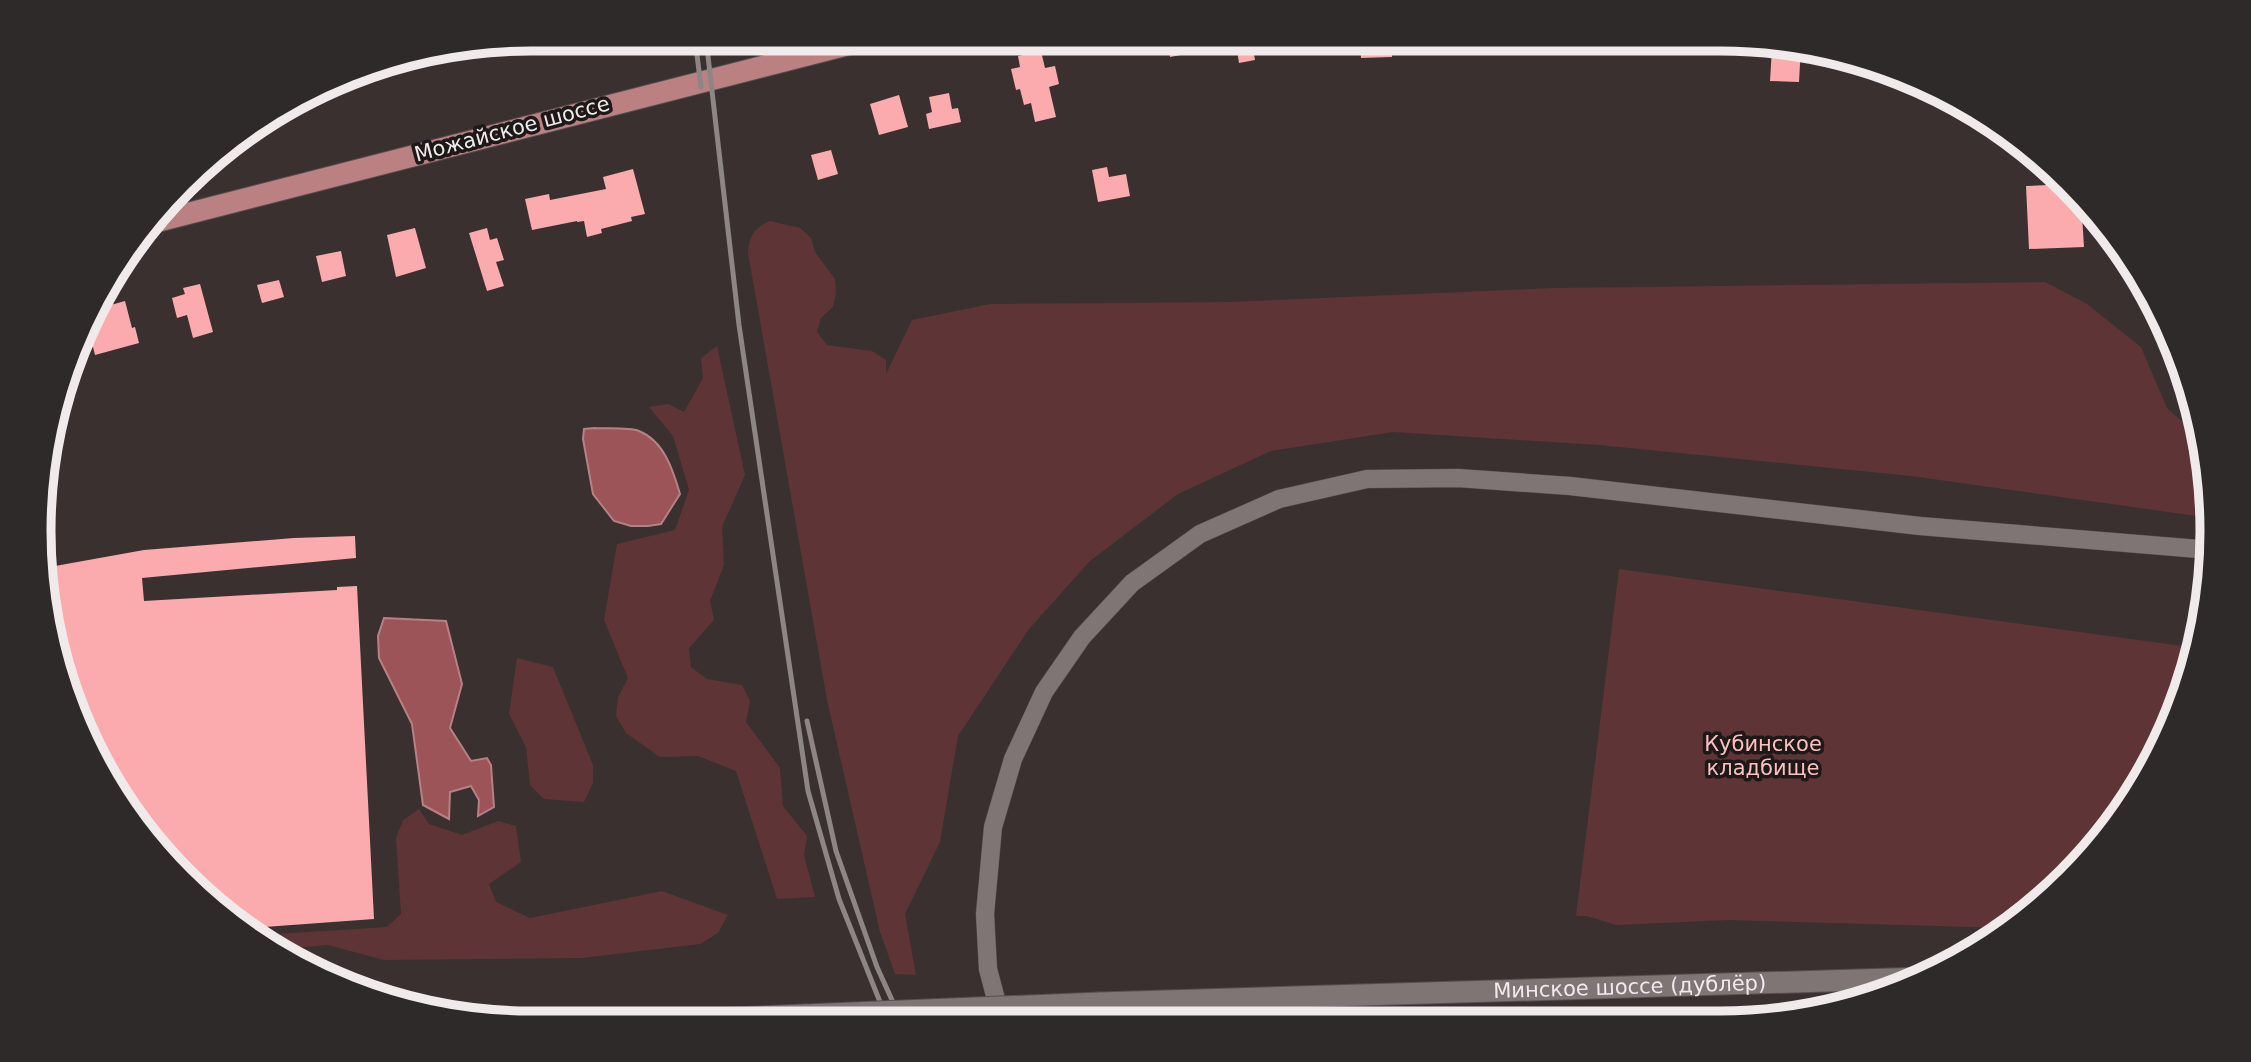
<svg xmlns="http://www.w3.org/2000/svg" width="2251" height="1062" viewBox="0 0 2251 1062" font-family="'DejaVu Sans',sans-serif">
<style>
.green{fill:#5e3436}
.water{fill:#9c5458;stroke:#b68184;stroke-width:2}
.building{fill:#fbabad}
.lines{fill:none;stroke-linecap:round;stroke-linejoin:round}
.street-casing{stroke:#574f4f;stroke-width:19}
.secondary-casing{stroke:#574f4f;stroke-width:23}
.primary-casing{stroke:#574f4f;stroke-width:23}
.street{stroke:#807575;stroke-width:18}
.secondary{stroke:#807575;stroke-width:21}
.primary{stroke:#bb8082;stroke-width:21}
.rail{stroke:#8e8585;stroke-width:5}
.secondary-bridge-casing{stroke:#574f4f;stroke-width:23;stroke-linecap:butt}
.secondary-bridge{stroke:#807575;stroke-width:21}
.labels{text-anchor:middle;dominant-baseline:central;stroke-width:7;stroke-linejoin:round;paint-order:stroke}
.street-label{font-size:21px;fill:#f1eaea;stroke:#1e1919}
.park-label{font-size:21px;fill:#ffbebf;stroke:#1e1919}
.rim{fill:none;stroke:#f1eaea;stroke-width:9}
</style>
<rect width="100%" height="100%" fill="#3a3030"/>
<!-- green -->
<g class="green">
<path d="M770 221 800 228 811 238 815 252 835 279 836 293 833 307 821 318 817 332 827 345 872 351 886 360V374L912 320 990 304 1230 302 1553 288 2045 282 2087 304 2141 347 2167 408 2204 441 2211 518 1911 476 1599 445 1393 432 1271 451 1178 494 1090 561 1029 629 958 736 940 842 905 914 916 975 895 974 880 932 827 700 748 253C749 235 754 228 770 221Z"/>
<polygon points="717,346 745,475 722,527 724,565 710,601 714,620 689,648 691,667 707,679 742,685 750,701 746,722 780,768 783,806 807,836 804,855 815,897 777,899 736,771 698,756 660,757 626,733 616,716 618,697 628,678 604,620 617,544 675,530 689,490 673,436 649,407 668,404 684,412 703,378 701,358"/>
<polygon points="1619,569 2197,648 2175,720 2110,831 2020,921 2008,928 1730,920 1616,925 1587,916 1576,916"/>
<polygon points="517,658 553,667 593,765 593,783 584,802 544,799 530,785 526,747 509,714"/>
<polygon points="419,809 429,824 462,835 498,821 516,826 521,862 489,884 496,902 530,918 662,891 728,915 718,933 700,944 582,958 384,960 328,945 283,949 260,935 387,927 401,914 396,838 403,820"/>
</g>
<!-- water -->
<g class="water">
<path d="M595 428C606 429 629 427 639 431 664 441 673 470 680 494L661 524 648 526H631L614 521 593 494 583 439 584 429Z"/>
<polygon points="384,618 446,621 462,684 450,728 471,761 487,758 491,765 494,807 478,816 479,800 471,786 450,792 449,819 423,805 412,724 379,658 378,636"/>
</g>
<!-- building -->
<g class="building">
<polygon points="1166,38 1195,38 1197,52 1170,57"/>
<polygon points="1235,38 1297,38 1298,46 1254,54 1255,60 1239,63"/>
<polygon points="1369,38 1391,38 1392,57 1361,58 1360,42 1369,42"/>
<polygon points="1783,45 1801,46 1799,82 1770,81 1772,48 1783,49"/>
<polygon points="1041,51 1045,68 1055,66 1059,84 1049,87 1056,117 1035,122 1031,103 1024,105 1020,89 1016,90 1011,69 1020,67 1018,56"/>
<polygon points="949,93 952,109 958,108 961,122 929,129 926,114 932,112 929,97"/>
<polygon points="899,95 908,127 879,135 870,104"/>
<polygon points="831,150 838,174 818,180 811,155"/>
<polygon points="1107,167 1109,177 1126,174 1130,196 1098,202 1092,170"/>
<polygon points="633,169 645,214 631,217 632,221 601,229 602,233 587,237 584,221 577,222 577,221 532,230 525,199 549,194 550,200 606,189 603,177"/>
<polygon points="2069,184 2081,199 2084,247 2029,249 2026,186"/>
<polygon points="415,228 426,268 396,277 387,235"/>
<polygon points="487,228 490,240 497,238 504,260 496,262 504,286 487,291 469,233"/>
<polygon points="341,251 346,276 322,282 316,256"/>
<polygon points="279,280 284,297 262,303 257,285"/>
<polygon points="200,284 213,332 193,338 187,315 177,318 172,298 185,294 183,288"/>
<polygon points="125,301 132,328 135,327 139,343 95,355 93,347 73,353 87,322 96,320 93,310"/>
<polygon points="355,536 356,558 142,578 144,601 337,590 337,587 357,586 374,919 250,928 206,901 140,830 89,749 58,645 54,589 43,591 44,568 144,550 294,538"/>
</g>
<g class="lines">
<defs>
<polyline id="street" points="1002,1022 988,969 985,914 993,827 1013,759 1044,692 1082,637 1132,583 1200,534 1279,499 1367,479 1458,478 1570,486 1920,526 2211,550"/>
<g id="secondary">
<path id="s1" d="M1100 1003 1923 978"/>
<polyline points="623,1023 804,1015"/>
</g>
<polyline id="primary" points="155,222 870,39"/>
</defs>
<!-- street casing -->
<use href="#street" class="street-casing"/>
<!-- secondary casing -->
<use href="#secondary" class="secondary-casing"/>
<!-- primary casing -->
<use href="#primary" class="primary-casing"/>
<!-- street -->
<use href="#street" class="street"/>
<!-- secondary -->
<use href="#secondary" class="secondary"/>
<!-- primary -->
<use href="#primary" class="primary"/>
<!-- rail -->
<g class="rail">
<polyline points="695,39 701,87"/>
<polyline points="706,39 739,325 808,791 839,899 888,1022"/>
<polyline points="807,721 836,851 877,967 902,1022"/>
</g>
<defs>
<polyline id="secondary-bridge" points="804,1015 1100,1003"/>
</defs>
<!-- secondary-bridge casing -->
<use href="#secondary-bridge" class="secondary-bridge-casing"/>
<!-- secondary-bridge -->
<use href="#secondary-bridge" class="secondary-bridge"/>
</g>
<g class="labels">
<!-- street labels -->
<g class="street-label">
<text transform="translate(512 129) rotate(-15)">Можайское шоссе</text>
<text stroke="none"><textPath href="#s1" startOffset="530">Минское шоссе (дублёр)</textPath></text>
</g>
<!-- park labels -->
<g class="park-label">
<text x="1763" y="744">Кубинское<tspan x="1763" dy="24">кладбище</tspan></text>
</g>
</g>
<!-- crop -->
<path d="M0 0H2251V1062H0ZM531 51H1720A480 480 0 0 1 2200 531V531A480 480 0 0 1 1720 1011H531A480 480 0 0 1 51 531V531A480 480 0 0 1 531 51Z" fill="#2f2a2a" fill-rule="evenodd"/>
<path class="rim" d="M531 51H1720A480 480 0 0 1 2200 531V531A480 480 0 0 1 1720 1011H531A480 480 0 0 1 51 531V531A480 480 0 0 1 531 51Z"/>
</svg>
